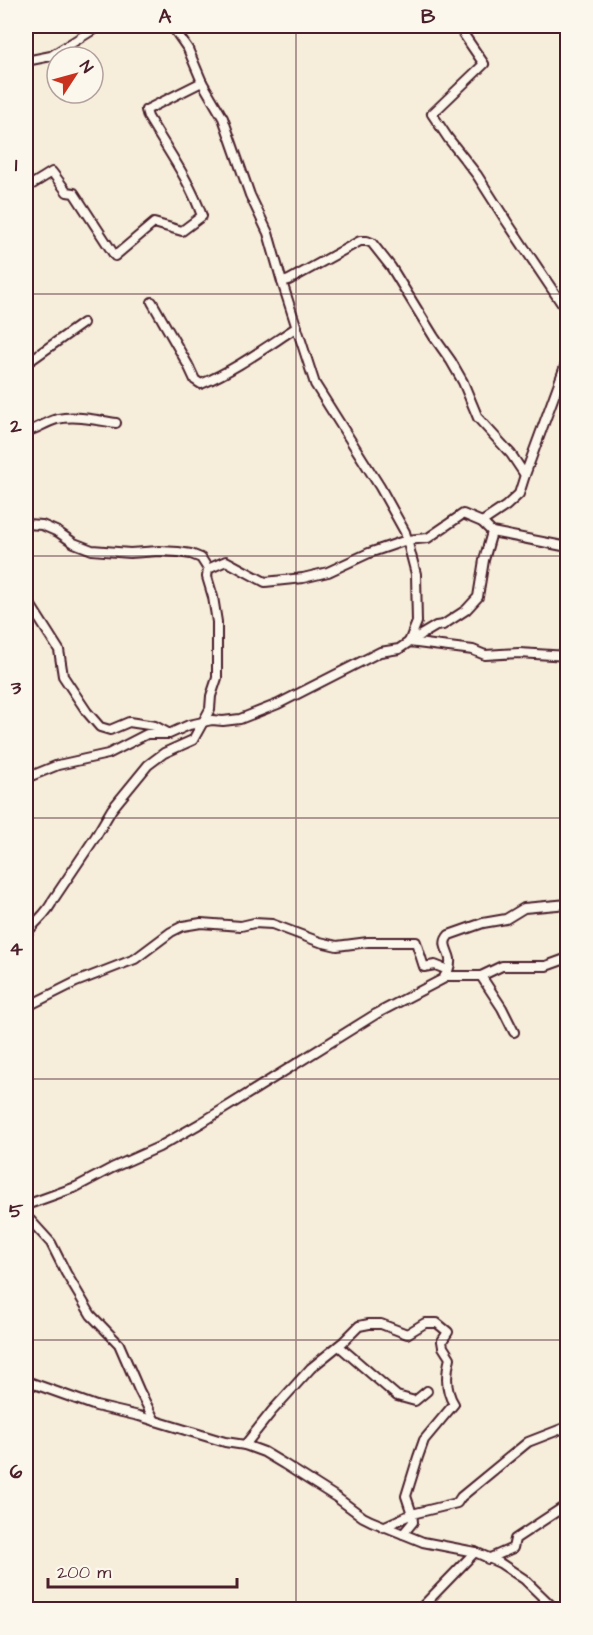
<svg xmlns="http://www.w3.org/2000/svg" width="593" height="1635" viewBox="0 0 593 1635" font-family="'Architects Daughter',sans-serif">
<style>
.lines{fill:none;stroke-linecap:round;stroke-linejoin:round}
.street-casing{stroke:#4a1f2b;stroke-width:12}
.street{stroke:#fbf7ec;stroke-width:8}
.grid{fill:none;stroke:#4a1f2b;stroke-width:1.5;stroke-opacity:0.55}
.neatline{fill:none;stroke:#4a1f2b;stroke-width:2}
.grid-label{font-size:20px;text-anchor:middle;font-weight:bold;fill:#4a1f2b}
</style>
<rect width="100%" height="100%" fill="#f6eedb"/>
<filter id="ink" filterUnits="userSpaceOnUse"><feTurbulence type="fractalNoise" baseFrequency=".0167" numOctaves="2"/><feDisplacementMap in="SourceGraphic" scale="12" xChannelSelector="R" yChannelSelector="G"/><feConvolveMatrix kernelMatrix="1 2 1 2 8 2 1 2 1" color-interpolation-filters="sRGB"/></filter>
<g filter="url(#ink)">
<g class="lines">
<defs>
<g id="street">
<polyline points="458,26 484,64 432,114 448,138 477,175 507,222 568,313"/>
<polyline points="26,61 51,56 99,26"/>
<path d="M26 179 31 185 52 172 67 192 74 193 115 256 154 223 182 231 202 216C190 181 167 149 148 117L146 110 202 82"/>
<polyline points="282,282 289,280 360,241 367,241 372,243 391,267 434,337 451,361 463,382 478,418 511,454 525,475 568,358"/>
<path d="M152 302 188 365 195 380 201 384C235 370 266 347 297 327"/>
<polyline points="26,352 31,360 83,323"/>
<path d="M26 432C37 429 46 422 57 419 76 415 97 420 116 423"/>
<polyline points="525,475 519,494 506,506 482,522 492,532 568,547"/>
<path d="M26 524 42 525 58 532 74 543 92 550 130 553 159 551 178 552 191 554 201 558 208 569 207 577 213 597 217 622V678L211 696 210 709 203 722 193 740 164 753 148 765 112 809 96 836 53 900C47 915 34 921 26 935"/>
<polyline points="208,569 226,561 265,582 303,578 328,572 369,553 407,540 428,538 463,514 482,522"/>
<polyline points="26,598 59,650 63,676 87,712 100,727 110,730 129,722 155,726 168,733"/>
<polyline points="409,642 473,650 485,655 519,653 568,656"/>
<polyline points="409,642 436,626 443,625 466,610 478,597 484,560 492,532"/>
<polyline points="26,778 58,765 108,754 147,734 169,734 189,725 212,720 223,721 240,719 278,704 380,652 399,649 409,642 417,622 416,574 405,532 380,487 315,384 282,282 268,233 250,195 223,118 202,82 188,49 172,26"/>
<polyline points="445,976 481,976 502,966 546,966 568,958"/>
<polyline points="481,976 502,1008 514,1032"/>
<polyline points="26,1007 76,982 135,959 171,932 183,926 201,923 241,926 254,923 272,924 320,942 337,946 368,942 416,942 424,967 435,965 448,970"/>
<path d="M26 1205 76 1187 112 1168 159 1147 201 1123 376 1014 443 979C447 973 451 967 450 959 448 949 441 944 449 935L483 923 506 919 524 908 568 904"/>
<polyline points="26,1218 31,1221 51,1243 66,1273 91,1315 119,1344 139,1390 155,1421"/>
<polyline points="339,1346 397,1396 415,1401 427,1391"/>
<polyline points="26,1381 96,1406 139,1416 225,1442 245,1445 264,1452 284,1464 336,1497 363,1517 371,1521 423,1542 475,1552 500,1563 524,1579 556,1610"/>
<path d="M245 1445 272 1411 311 1368 343 1342 359 1326 369 1324H381L407 1334 425 1323H437L448 1332 442 1341 443 1347 450 1358C446 1373 445 1390 454 1404L424 1440 418 1457 406 1496 412 1514 413 1522 403 1534"/>
<polyline points="383,1527 412,1514 457,1503 461,1497 528,1442 564,1428 568,1429"/>
<polyline points="488,1559 513,1548 515,1539 568,1504"/>
<polyline points="419,1610 475,1552"/>
</g>
</defs>
<!-- street casing -->
<use href="#street" class="street-casing"/>
<!-- street -->
<use href="#street" class="street"/>
</g>
</g>
<!-- grid -->
<path class="grid" d="M296 26V1610M26 294H568M26 556H568M26 818H568M26 1079H568M26 1340H568"/>
<!-- margin -->
<rect width="593" height="1635" fill="none" stroke="#fbf7ec" stroke-width="66"/>
<!-- north arrow -->
<g transform="translate(75 75) rotate(54)"><circle r="28" fill="#fbf7ec" stroke="#b4a19f" stroke-width="1.5"/>
<path d="M0-4.5L10 22L0 15L-10 22Z" fill="#c8321e"/>
<text y="-9" font-size="16" font-weight="bold" text-anchor="middle" fill="#4a1f2b">N</text>
</g>
<!-- scale -->
<path d="M48 1578v9h189v-9" fill="none" stroke="#4a1f2b" stroke-width="3"/>
<text x="57" y="1578" font-size="18" fill="#4a1f2b" stroke="#fbf7ec" stroke-width="4.5" paint-order="stroke">200 m</text>
<rect x="33" y="33" width="527" height="1569" class="neatline"/>
<g class="grid-label">
<text x="165" y="23">A</text>
<text x="428" y="23">B</text>
<text x="16" y="171">1</text>
<text x="16" y="432">2</text>
<text x="16" y="694">3</text>
<text x="16" y="955">4</text>
<text x="16" y="1217">5</text>
<text x="16" y="1478">6</text>
</g>
</svg>
